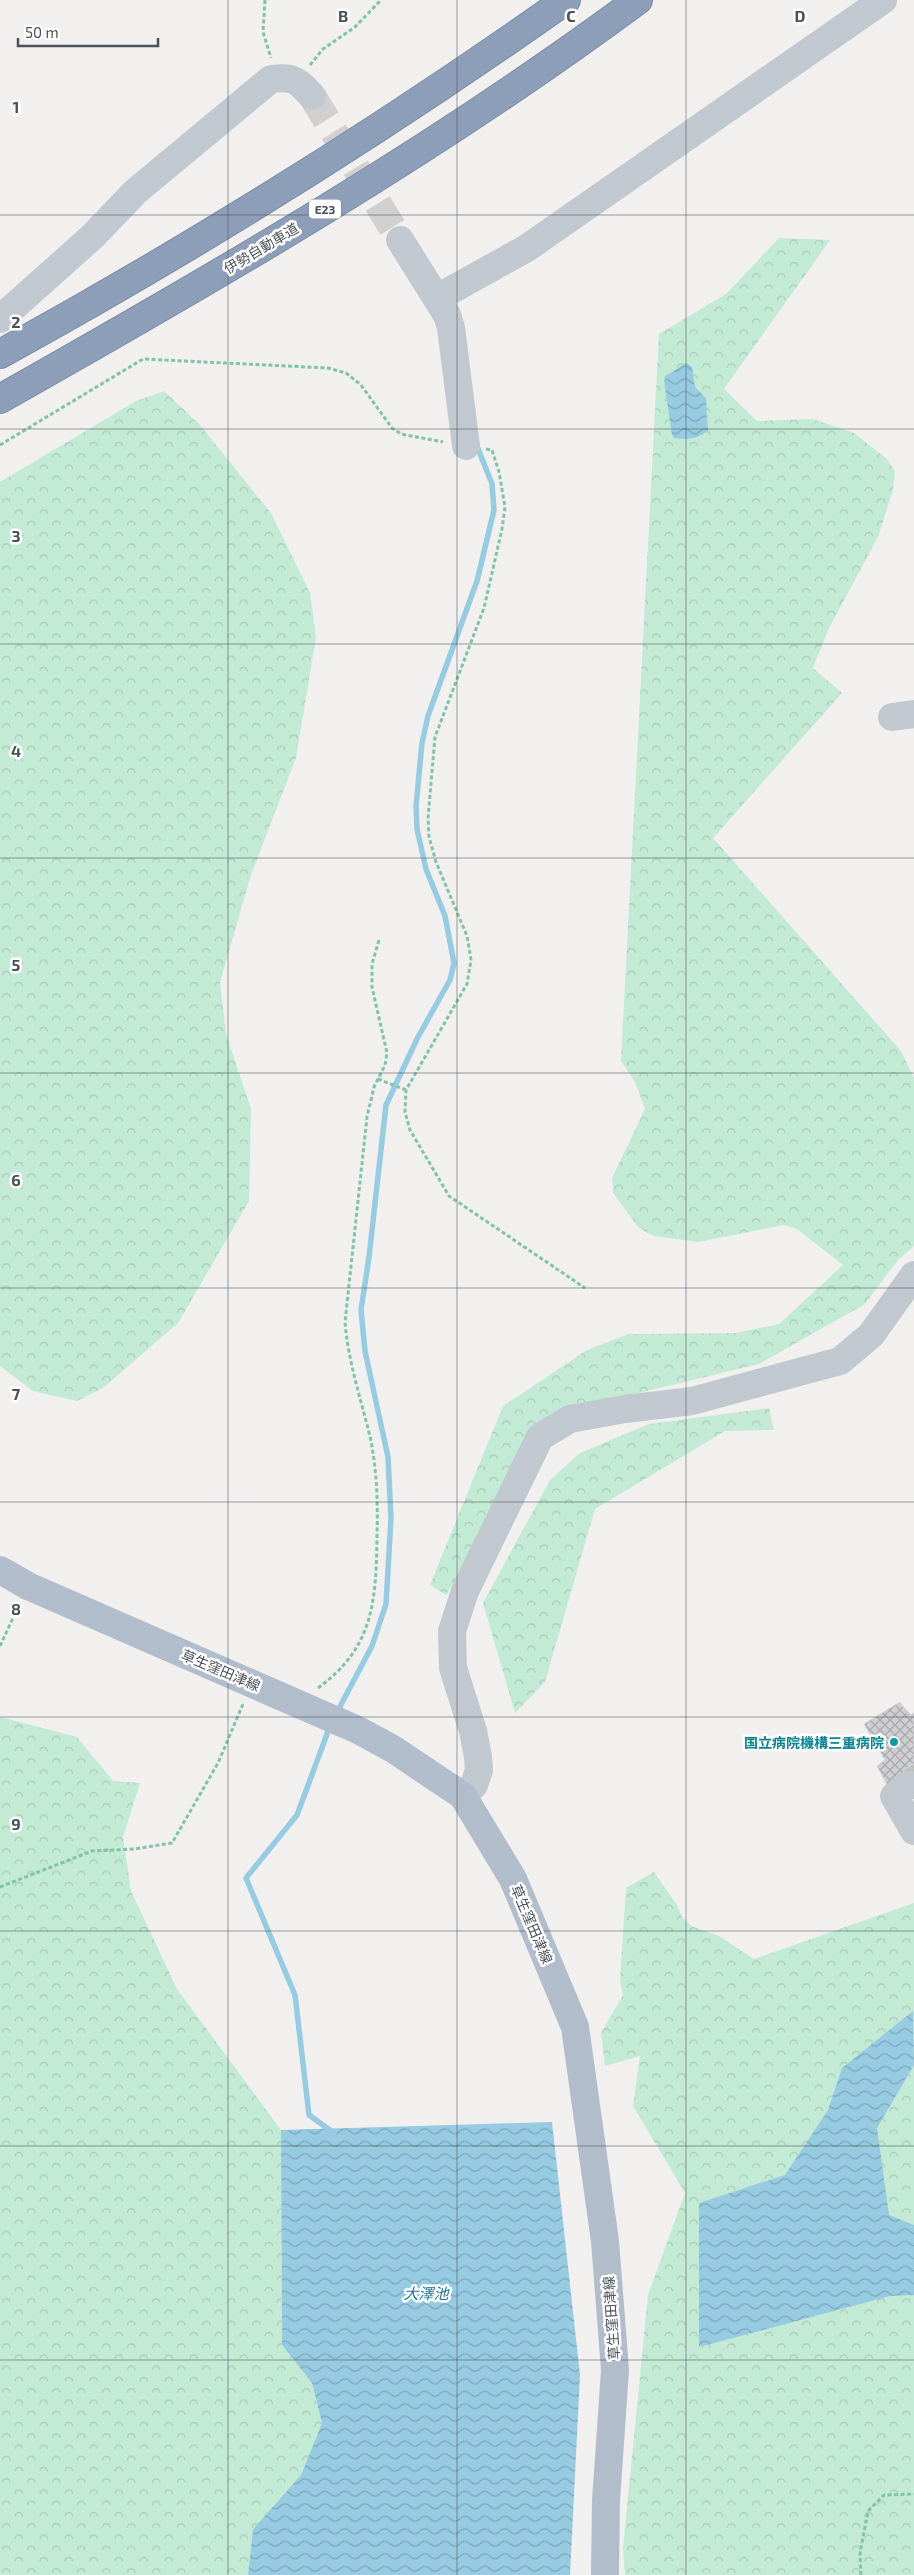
<svg xmlns="http://www.w3.org/2000/svg" width="914" height="2575" viewBox="0 0 914 2575" font-family="'Exo 2','Noto Sans JP',sans-serif">
<style>
.forest{fill:url(#forest-crowns)}
.water{fill:url(#water-waves)}
.shadow{fill:#0003}
.lines{fill:none;stroke-linecap:round;stroke-linejoin:round}
.stream{stroke:#96cbe1;stroke-width:5.5}
.building{fill:url(#building-cross-hatch);stroke:#d4d5da}
.minor-tunnel{stroke:#d0d0d1;stroke-width:28;stroke-dasharray:28 14;stroke-linecap:butt}
.highway-casing{stroke:#788aa4;stroke-width:30}
.path{stroke:#80c3a7;stroke-width:3;stroke-dasharray:4 2.5;stroke-linecap:butt}
.minor{stroke:#c2c8cf;stroke-width:28}
.major{stroke:#b2bdcb;stroke-width:28}
.highway{stroke:#8d9eb8;stroke-width:28}
.grid{fill:none;stroke:#4a515a;stroke-width:1;stroke-opacity:0.55}
.culture-dot{fill:#0f9aa8;stroke:#fff;stroke-width:2}
.labels{text-anchor:middle;dominant-baseline:central;stroke-width:5;stroke-linejoin:round;paint-order:stroke}
.shield{fill:#fff;stroke:#80858c;stroke-width:1}
.shield-label{font-size:12px;font-weight:bold;fill:#4a515a}
.street-label{font-size:14px;fill:#4a515a;stroke:#fff}
.culture-label{font-size:14px;font-weight:bold;fill:#0d838f;stroke:#fff;text-anchor:end}
.water-label{font-size:15px;font-style:italic;fill:#1e7599;stroke:#fff}
.grid-label{font-size:16px;text-anchor:middle;font-weight:bold;fill:#4a515a;stroke:#fff;stroke-width:5;stroke-linejoin:round;paint-order:stroke}
</style>
<defs>
<pattern id="forest-crowns" width="20" height="18" patternUnits="userSpaceOnUse" patternTransform="scale(1.25)"><rect width="20" height="18" fill="#c3ead5"/><path d="M2 6a3 3 0 1 1 6 0M12 15a3 3 0 1 1 6 0" fill="none" stroke="#a9cab9"/></pattern>
<pattern id="water-waves" width="16" height="10" patternUnits="userSpaceOnUse" patternTransform="scale(1.25)"><rect width="16" height="10" fill="#96cbe1"/><path d="M0 5q4-4 8 0t8 0" fill="none" stroke="#7ca7b9"/></pattern>
<pattern id="building-cross-hatch" width="8" height="8" patternUnits="userSpaceOnUse" patternTransform="scale(1.25)"><rect width="8" height="8" fill="#ceced3"/><path d="M0 0l8 8M0 8l8-8" fill="none" stroke="#a9aaae"/></pattern>
</defs>
<rect width="100%" height="100%" fill="#f1f0ef"/>
<!-- forest -->
<g class="forest">
<polygon points="779,238 830,240 724,389 757,421 813,419 854,433 888,460 895,472 893,490 878,537 829,628 813,668 842,693 713,838 901,1051 914,1078 914,1246 898,1260 865,1304 759,1364 556,1413 446,1595 430,1585 503,1406 587,1350 629,1334 736,1333 779,1324 843,1265 797,1229 784,1225 698,1242 654,1236 639,1228 613,1193 612,1178 645,1109 635,1082 621,1061 659,334 726,294"/>
<polygon points="164,391 200,425 271,513 310,593 316,637 296,758 251,875 220,982 226,1034 251,1109 249,1201 178,1323 103,1388 77,1401 33,1391 0,1366 0,482 136,401"/>
<polygon points="769,1408 774,1430 725,1431 595,1509 545,1682 515,1713 483,1603 550,1480 580,1453 649,1424"/>
<polygon points="0,1717 77,1737 113,1781 140,1783 123,1837 131,1891 177,1989 281,2130 282,2345 312,2383 322,2423 301,2475 253,2529 248,2575 0,2575"/>
<polygon points="654,1872 677,1905 682,1917 691,1926 719,1936 754,1959 914,1903 914,2575 625,2575 623,2548 648,2295 685,2193 633,2106 640,2056 605,2066 601,2033 623,1995 620,1981 626,1888"/>
</g>
<!-- water -->
<g class="water">
<path d="M686 363 692 367 695 387 706 398 708 430C698 439 687 440 674 438L672 435 664 381 666 376Z"/>
<polygon points="913,2011 914,2065 877,2128 889,2215 914,2225 914,2295 890,2296 699,2347 699,2203 785,2175 828,2110 842,2068"/>
<polygon points="552,2122 580,2375 570,2575 248,2575 253,2529 301,2475 322,2423 312,2383 282,2345 281,2130"/>
</g>
<!-- shadow -->
<polygon class="shadow" points="900,1703 912,1716 914,1714 914,1781 886,1761"/>
<g class="lines">
<!-- stream -->
<g class="stream">
<polyline points="336,1714 372,1646 386,1604 391,1518 388,1457 365,1351 361,1310 369,1257 386,1105 418,1037 450,980 454,963 445,916 426,869 417,829 416,806 422,743 428,716 477,581 494,510 492,484 477,446"/>
<polyline points="330,1726 297,1815 246,1878 295,1995 309,2115 334,2133"/>
</g>
</g>
<!-- building -->
<polygon class="building" points="900,1702 909,1716 914,1713 914,1764 903,1770 908,1779 890,1790 877,1766 885,1760 864,1724"/>
<g class="lines">
<!-- minor-tunnel -->
<polyline class="minor-tunnel" points="312,96 400,240"/>
<defs>
<g id="highway">
<path d="M0 354C195 247 385 128 566 0"/>
<path d="M0 399C218 276 437 149 638 0"/>
</g>
</defs>
<!-- highway casing -->
<use href="#highway" class="highway-casing"/>
<!-- path -->
<g class="path">
<polyline points="265,0 263,32 271,58"/>
<polyline points="310,65 323,49 355,27 381,0"/>
<polyline points="0,445 143,359 328,368 346,373 361,385 392,428 401,434 443,442"/>
<polyline points="486,449 492,450 499,472 505,507 502,529 484,608 435,737 428,818 429,837 436,862 467,936 471,960 467,984 406,1090 405,1112 410,1130 449,1196 585,1288"/>
<polyline points="378,1079 406,1090"/>
<polyline points="0,1646 19,1605"/>
<path d="M318 1688C374 1647 376 1601 377 1536 378 1504 377 1473 371 1441 362 1402 348 1362 345 1322L367 1117 374 1087 385 1065 387 1053 372 987V964L379 940"/>
<polyline points="0,1887 92,1851 134,1849 172,1843 218,1763 243,1704"/>
<polyline points="861,2575 860,2553 868,2511 884,2495 914,2494"/>
</g>
<!-- minor -->
<g class="minor">
<polyline points="400,240 447,315 451,328 466,446"/>
<polyline points="437,298 527,248 883,0"/>
<path d="M0 319 93 236 135 192 271 79C293 76 297 80 312 96"/>
<polyline points="892,717 914,714"/>
<polyline points="914,1785 905,1786 894,1796 914,1831"/>
<polyline points="463,1796 474,1785 479,1770 478,1757 473,1731 453,1668 452,1631 465,1591 540,1437 570,1419 625,1409 692,1401 840,1361 871,1335 914,1275"/>
</g>
<!-- major -->
<polyline class="major" points="0,1570 28,1586 358,1730 393,1749 463,1796 513,1879 575,2027 605,2241 615,2370 606,2501 605,2575"/>
<!-- highway -->
<use href="#highway" class="highway"/>
</g>
<!-- grid -->
<path class="grid" d="M228 0V2575M457 0V2575M686 0V2575M0 215H914M0 429H914M0 644H914M0 858H914M0 1073H914M0 1288H914M0 1502H914M0 1717H914M0 1931H914M0 2146H914M0 2360H914"/>
<!-- markers -->
<circle class="culture-dot" cx="894" cy="1742" r="5"/>
<g class="labels">
<!-- shield labels -->
<rect class="shield" x="309" y="199.5" width="32" height="19" rx="4"/>
<g class="shield-label">
<text x="325" y="209">E23</text>
</g>
<!-- street labels -->
<g class="street-label">
<text transform="translate(261 248) rotate(-31)">伊勢自動車道</text>
<text transform="translate(221 1670) rotate(23)">草生窪田津線</text>
<text transform="translate(532 1924) rotate(67)">草生窪田津線</text>
<text transform="translate(611 2318) rotate(-94)">草生窪田津線</text>
</g>
<!-- culture labels -->
<g class="culture-label">
<text x="884" y="1742">国立病院機構三重病院</text>
</g>
<!-- water labels -->
<g class="water-label">
<text x="426" y="2293">大澤池</text>
</g>
</g>
<g class="grid-label">
<text x="343" y="22">B</text>
<text x="571" y="22">C</text>
<text x="800" y="22">D</text>
<text x="16" y="113">1</text>
<text x="16" y="328">2</text>
<text x="16" y="542">3</text>
<text x="16" y="757">4</text>
<text x="16" y="971">5</text>
<text x="16" y="1186">6</text>
<text x="16" y="1400">7</text>
<text x="16" y="1615">8</text>
<text x="16" y="1830">9</text>
</g>
<!-- scale -->
<path d="M18 38v8h140v-8" fill="none" stroke="#4a515a" stroke-width="2.5"/>
<text x="25" y="38" font-size="15" fill="#4a515a" stroke="#ffffff" stroke-width="4" paint-order="stroke">50 m</text>
</svg>
